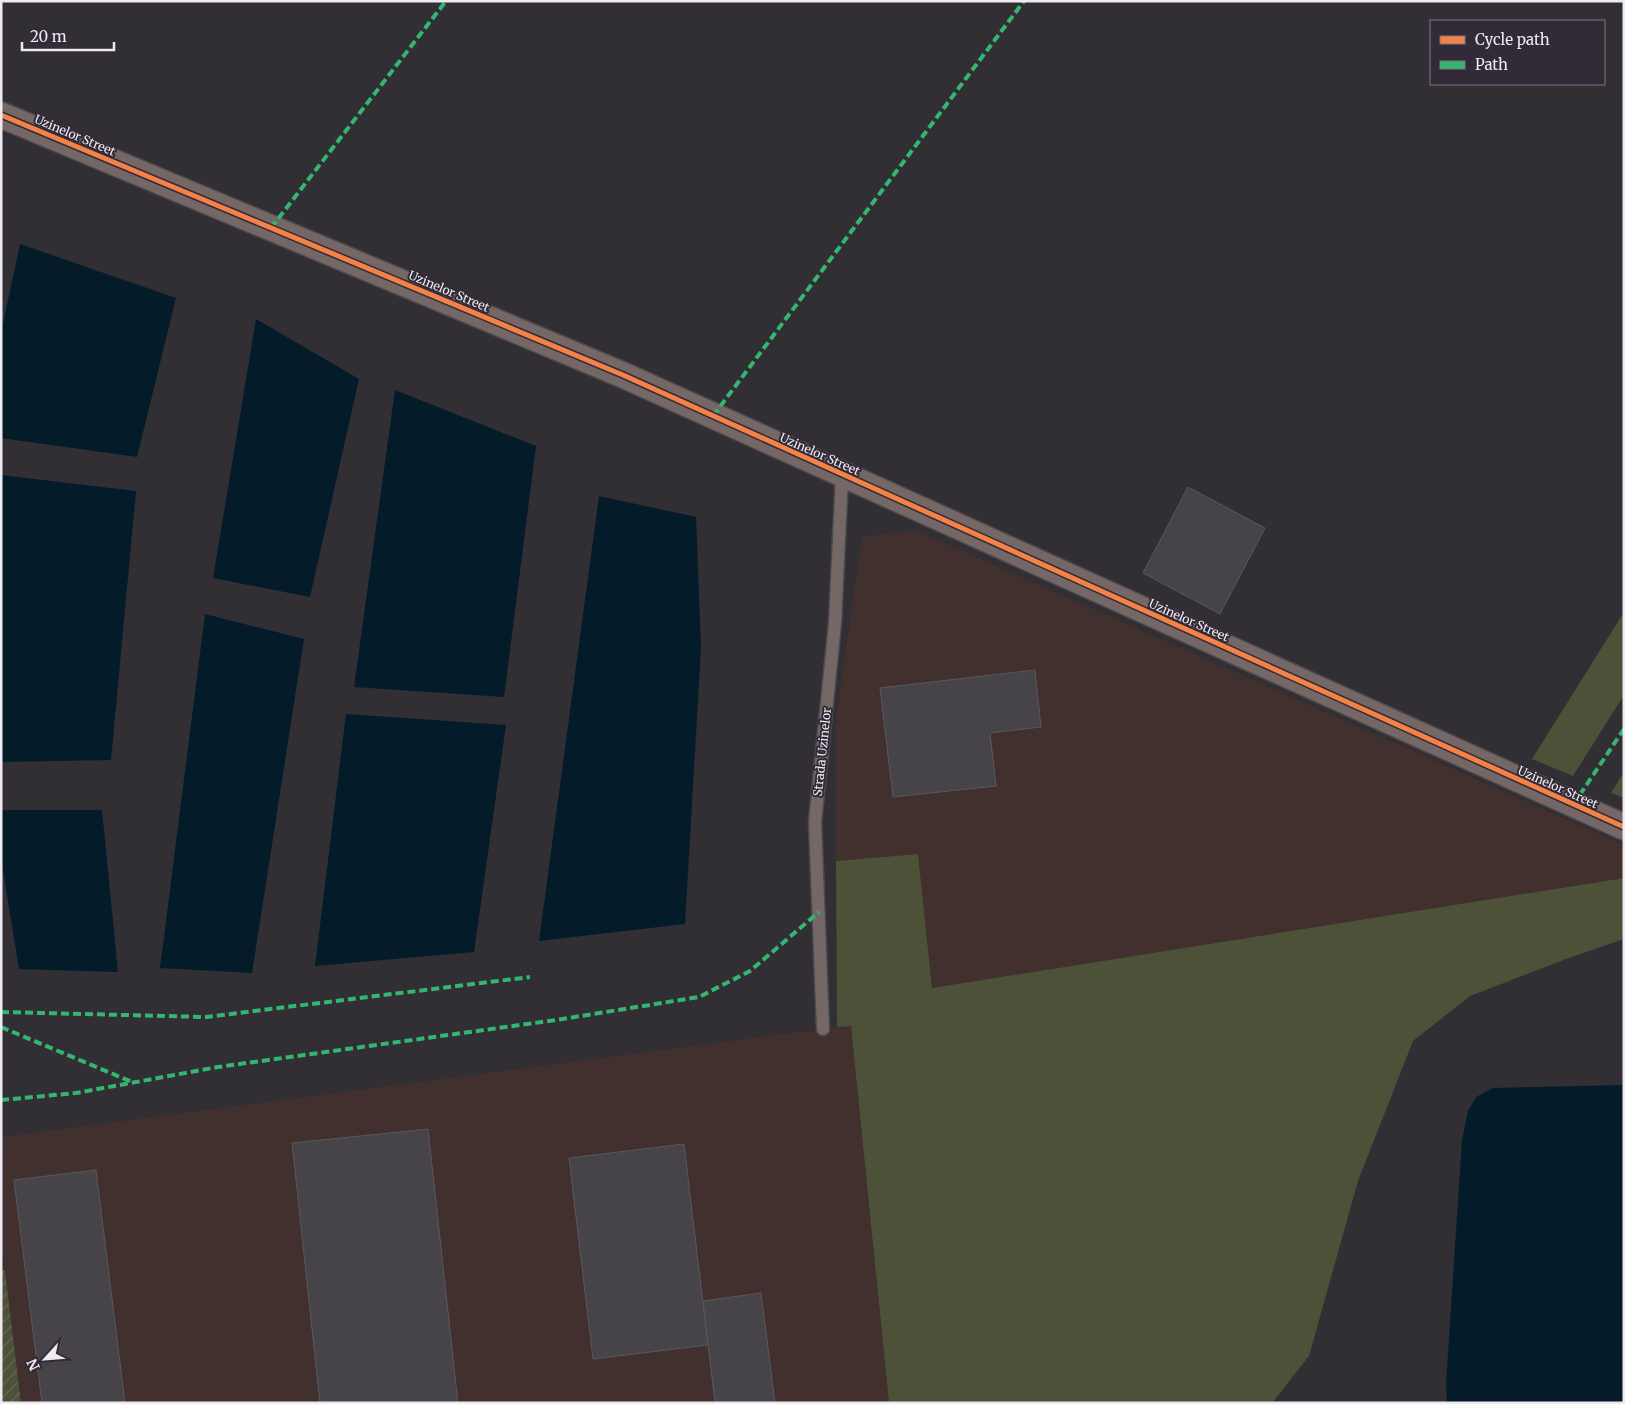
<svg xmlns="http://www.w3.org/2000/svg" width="1625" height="1404" viewBox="0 0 1625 1404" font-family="Merriweather,serif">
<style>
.industrial{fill:#41302d}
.grass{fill:#4c5138}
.garden{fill:url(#garden-furrows)}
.water{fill:#041c2a}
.building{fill:#474449;stroke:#5a575d}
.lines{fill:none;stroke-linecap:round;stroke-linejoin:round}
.service-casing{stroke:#4c494e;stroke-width:15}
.minor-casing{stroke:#4c494e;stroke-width:28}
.service{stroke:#746766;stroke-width:12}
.minor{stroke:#746766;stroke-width:25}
.quiet{stroke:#33b770;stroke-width:4;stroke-dasharray:8 4;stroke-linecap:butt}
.cycleway-casing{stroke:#322b37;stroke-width:8}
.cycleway{stroke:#f48246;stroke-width:5}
.labels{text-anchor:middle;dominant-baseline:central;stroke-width:4;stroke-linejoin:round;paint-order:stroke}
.street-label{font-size:12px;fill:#efeaf2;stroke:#322b37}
</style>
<defs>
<pattern id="garden-furrows" width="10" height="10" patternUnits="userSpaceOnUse" patternTransform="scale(1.25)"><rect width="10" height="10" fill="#4c5138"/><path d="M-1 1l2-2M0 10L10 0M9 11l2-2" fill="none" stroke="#666a55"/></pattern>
</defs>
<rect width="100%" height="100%" fill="#312e34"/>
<!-- industrial -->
<g class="industrial">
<polygon points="916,530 1624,845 1624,878 932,988 918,854 836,861 836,716 862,537"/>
<polygon points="851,1025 889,1403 21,1403 1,1240 1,1137"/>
</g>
<!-- grass -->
<g class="grass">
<polygon points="1624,612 1624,695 1573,776 1532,759"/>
<polygon points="1624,772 1624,798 1611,793"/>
<polygon points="918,854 932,988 1624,878 1624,939 1566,959 1470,996 1413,1041 1358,1181 1309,1356 1272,1403 889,1403 851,1026 837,1027 836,861"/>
</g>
<!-- garden -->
<polygon class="garden" points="1,1269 5,1271 21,1403 1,1403"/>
<!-- water -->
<g class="water">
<polygon points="20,244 176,298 137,457 1,438 1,333"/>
<polygon points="256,319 359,379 310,597 213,578"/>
<polygon points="395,390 536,446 504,697 354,687"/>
<polygon points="1,475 136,491 111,760 1,762"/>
<polygon points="599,496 696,517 701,648 685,924 539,941"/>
<polygon points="205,614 304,639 252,973 160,968"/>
<polygon points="346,714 506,725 474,952 315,966"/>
<polygon points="1,810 102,810 118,972 19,969 1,858"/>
<polygon points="1624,1085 1624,1403 1447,1403 1446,1384 1462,1140 1468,1111 1476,1097 1493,1088"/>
</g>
<!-- building -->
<g class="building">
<polygon points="1188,487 1265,528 1220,614 1143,573"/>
<polygon points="1035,670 1041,727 990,733 996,786 893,797 880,688"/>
<polygon points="428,1129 458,1403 320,1403 292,1143"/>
<polygon points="684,1144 708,1345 593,1359 569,1158"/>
<polygon points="96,1170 125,1403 42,1403 14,1180"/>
<polygon points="761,1293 775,1403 715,1403 703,1301"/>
</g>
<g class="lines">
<defs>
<polyline id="service" points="823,1029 815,822 835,623 842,475"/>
<polyline id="minor" points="1,115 623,375 1624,827"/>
</defs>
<!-- service casing -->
<use href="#service" class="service-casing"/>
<!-- minor casing -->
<use href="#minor" class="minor-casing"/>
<!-- service -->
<use href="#service" class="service"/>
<!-- minor -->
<use href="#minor" class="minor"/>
<!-- quiet -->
<g class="quiet">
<polyline points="271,228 446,1"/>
<polyline points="713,416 1024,1"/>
<polyline points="1573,805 1624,729"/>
<polyline points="1,1012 206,1017 530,977"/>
<polyline points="1,1027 132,1082"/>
<polyline points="1,1100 76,1093 218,1067 556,1020 699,997 750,971 819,912"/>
</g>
<defs>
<polyline id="cycleway" points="1,115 623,375 1624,827"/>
</defs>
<!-- cycleway casing -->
<use href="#cycleway" class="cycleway-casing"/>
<!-- cycleway -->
<use href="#cycleway" class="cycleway"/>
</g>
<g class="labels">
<!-- street labels -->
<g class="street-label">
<text transform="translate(75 135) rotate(23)">Uzinelor Street</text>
<text transform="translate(449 291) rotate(23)">Uzinelor Street</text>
<text transform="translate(820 454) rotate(24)">Uzinelor Street</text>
<text transform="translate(1189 620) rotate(24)">Uzinelor Street</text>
<text transform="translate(822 752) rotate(-84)">Strada Uzinelor</text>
<text transform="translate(1558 787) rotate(24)">Uzinelor Street</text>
</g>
</g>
<!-- border -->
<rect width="1625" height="1404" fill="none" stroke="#efeaf2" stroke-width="5"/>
<!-- legend -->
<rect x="1430" y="20" width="175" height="65" fill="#322b37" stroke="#7e7782"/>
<rect x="1440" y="36" width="25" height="8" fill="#f48246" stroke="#7e7782"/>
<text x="1475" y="45" font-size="15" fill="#efeaf2">Cycle path</text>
<rect x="1440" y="61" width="25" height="8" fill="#33b770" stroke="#7e7782"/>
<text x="1475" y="70" font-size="15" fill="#efeaf2">Path</text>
<!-- north arrow -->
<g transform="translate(45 1359) rotate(244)" stroke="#322b37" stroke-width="4" paint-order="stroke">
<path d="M0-4L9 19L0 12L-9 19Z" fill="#efeaf2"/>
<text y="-8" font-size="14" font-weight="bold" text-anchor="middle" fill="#efeaf2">N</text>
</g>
<!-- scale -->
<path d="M22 42v8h92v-8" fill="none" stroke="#efeaf2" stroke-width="2.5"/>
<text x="30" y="42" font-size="15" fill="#efeaf2" stroke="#322b37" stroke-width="4" paint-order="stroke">20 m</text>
</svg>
